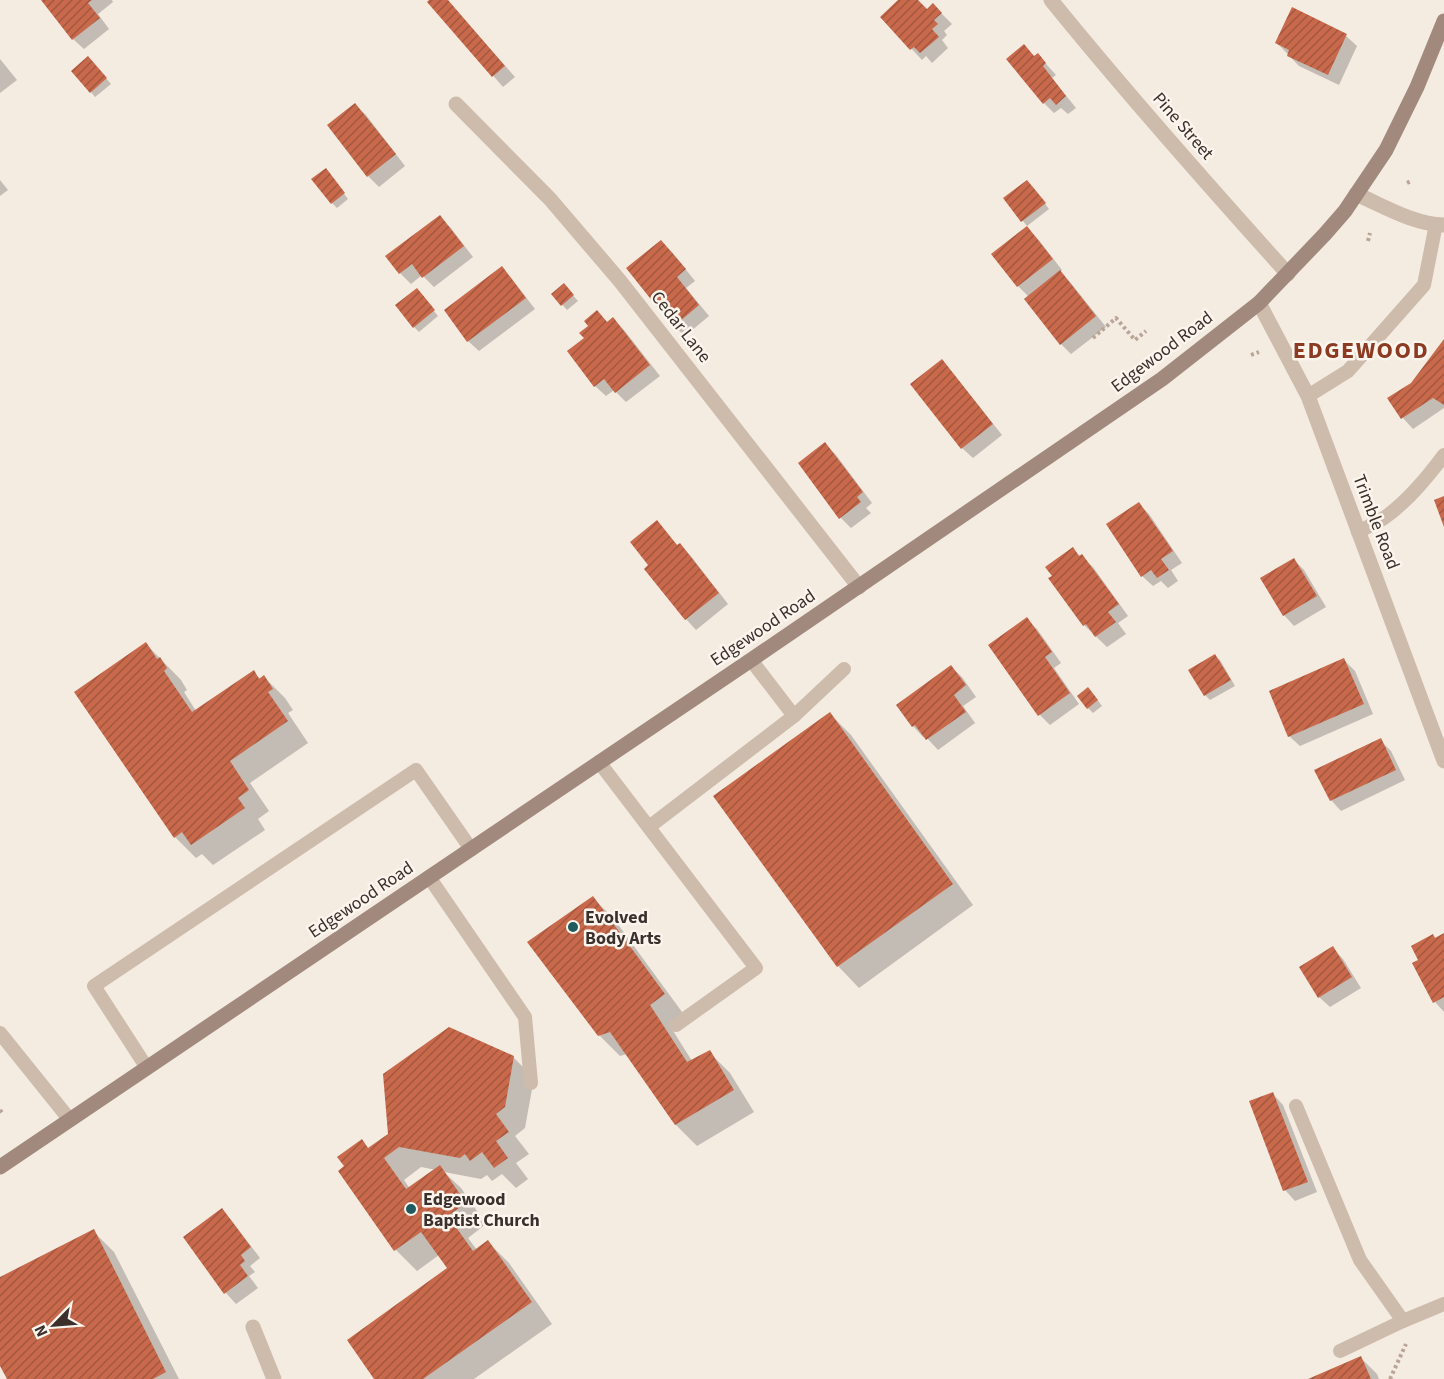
<svg xmlns="http://www.w3.org/2000/svg" width="1444" height="1379" viewBox="0 0 1444 1379" font-family="'Source Sans 3',sans-serif">
<style>
.shadow{fill:#0003;fill-rule:evenodd}
.building{fill:url(#building-hatch)}
.lines{fill:none;stroke-linecap:round;stroke-linejoin:round}
.path{stroke:#b9a596;stroke-width:4;stroke-dasharray:3 3;stroke-linecap:butt}
.service{stroke:#cdbbac;stroke-width:14}
.minor{stroke:#cdbbac;stroke-width:15}
.secondary{stroke:#a18a7d;stroke-width:15}
.poi-dot{fill:#1f5a5e;stroke:#fbf5ee;stroke-width:2}
.labels{text-anchor:middle;dominant-baseline:central;stroke-width:5;stroke-linejoin:round;paint-order:stroke}
.street-label{font-size:18px;fill:#3b302b;stroke:#fbf5ee}
.poi-label{font-size:18px;font-weight:bold;fill:#3b302b;stroke:#fbf5ee;text-anchor:start}
.district-label{font-size:24px;font-weight:bold;letter-spacing:1.5px;fill:#8c3b22;stroke:#fbf5ee}
</style>
<defs>
<pattern id="building-hatch" width="6" height="6" patternUnits="userSpaceOnUse" patternTransform="scale(1.5)"><rect width="6" height="6" fill="#c8694b"/><path d="M-1 1l2-2M0 6l6-6M5 7l2-2" fill="none" stroke="#a4573f"/></pattern>
</defs>
<rect width="100%" height="100%" fill="#f4ebe1"/>
<!-- shadow -->
<g class="shadow">
<polygon points="43,0 112,0 113,2 98,14 109,29 84,49 73,39"/>
<polygon points="432,0 447,0 515,77 503,87 429,2"/>
<polygon points="901,0 917,0 927,11 933,5 952,24 944,31 947,35 942,40 948,48 932,63 926,56 922,60 882,17"/>
<polygon points="1293,9 1346,36 1357,46 1339,85 1299,66 1277,43"/>
<polygon points="1038,55 1056,75 1052,78 1076,108 1068,114 1061,108 1054,113 1044,103 1035,57"/>
<polygon points="0,59 17,80 0,93"/>
<polygon points="93,63 111,84 95,97 91,92"/>
<polygon points="355,105 366,115 405,166 379,187 368,176 329,126"/>
<polygon points="330,175 348,199 337,208 332,203"/>
<polygon points="0,180 8,190 0,196"/>
<polygon points="1032,186 1049,209 1027,226 1005,199"/>
<polygon points="439,217 450,227 473,257 434,287 422,275 411,284 400,273"/>
<polygon points="1027,228 1038,239 1062,270 1060,272 1070,282 1106,327 1071,354 1061,344 1029,297 1018,286"/>
<polygon points="661,242 672,252 695,281 686,288 709,316 685,336 674,326"/>
<polygon points="502,268 512,279 535,309 479,351 468,341"/>
<polygon points="568,290 578,301 567,310 553,294"/>
<polygon points="421,295 438,316 419,332 414,327"/>
<polygon points="597,312 608,323 613,319 624,330 660,376 626,402 614,390 606,396 595,386 586,338"/>
<polygon points="1444,342 1444,408 1413,429 1403,418 1389,398 1412,384"/>
<polygon points="942,361 952,372 1002,435 973,458 962,448"/>
<polygon points="825,444 836,455 872,503 866,508 871,513 851,528 841,518"/>
<polygon points="1139,504 1149,514 1182,563 1171,570 1178,581 1168,588 1161,581 1153,586 1142,576"/>
<polygon points="657,522 678,546 680,545 690,555 728,604 696,630 686,619"/>
<polygon points="1072,549 1093,567 1128,616 1118,623 1126,634 1107,647 1084,625 1050,579 1054,576"/>
<polygon points="1294,560 1304,570 1326,607 1294,626 1284,615"/>
<polygon points="1026,619 1037,629 1061,663 1054,668 1079,704 1050,725 1040,715"/>
<polygon points="146,644 181,680 187,690 184,692 196,711 253,672 261,679 264,677 285,698 293,710 288,713 308,743 250,783 269,811 258,819 265,830 213,865 202,854 196,858 175,837"/>
<polygon points="1215,656 1220,660 1235,686 1210,700 1205,695"/>
<polygon points="1344,660 1355,671 1373,714 1300,746 1289,736"/>
<polygon points="951,667 962,677 976,697 963,706 975,723 938,750 925,736 923,737 913,726"/>
<polygon points="1093,694 1102,706 1093,713 1088,708"/>
<polygon points="830,714 851,735 973,905 859,988 838,966 715,797"/>
<polygon points="1380,740 1391,751 1405,780 1341,811 1331,800"/>
<polygon points="593,898 614,919 685,1016 670,1026 692,1061 709,1052 730,1073 754,1112 697,1146 676,1125 627,1054 620,1056 599,1035"/>
<polygon points="1444,935 1444,1012 1435,1002 1420,961 1433,936 1436,939"/>
<polygon points="1333,948 1343,959 1361,988 1330,1007 1319,997"/>
<path d="M513 1057 534 1078 525 1128 515 1136 529 1154 516 1163 528 1179 516 1188 502 1174 492 1181 487 1175 481 1179 444 1172 461 1188 486 1224 468 1238 477 1250 488 1242 509 1263 552 1324 474 1379H376L449 1269 439 1255 417 1271 396 1250 346 1167 362 1141 369 1149ZM421 1167 436 1170 410 1189 404 1180Z"/>
<polygon points="1273,1094 1283,1105 1317,1192 1295,1201 1285,1190"/>
<polygon points="222,1210 232,1221 260,1258 250,1266 255,1272 249,1276 258,1288 236,1304 226,1293 185,1238"/>
<polygon points="93,1231 114,1252 179,1379 9,1379 0,1362 0,1278"/>
<polygon points="1361,1358 1377,1374 1379,1379 1311,1379"/>
</g>
<!-- building -->
<g class="building">
<polygon points="41,0 92,0 88,3 100,18 72,40"/>
<polygon points="429,0 448,0 505,66 492,77 427,2"/>
<polygon points="898,0 918,0 927,9 933,3 942,13 934,20 938,24 932,29 939,37 920,53 914,47 910,50 880,17"/>
<polygon points="1292,7 1347,34 1328,75 1287,56 1289,50 1275,43"/>
<polygon points="1024,44 1034,56 1038,53 1046,63 1043,66 1066,96 1056,105 1050,98 1043,104 1006,59"/>
<polygon points="88,56 107,78 90,93 71,71"/>
<polygon points="355,103 396,154 367,177 327,125"/>
<polygon points="326,168 345,193 331,204 311,179"/>
<polygon points="1027,180 1046,203 1021,222 1003,198"/>
<polygon points="440,215 464,246 422,278 412,264 399,274 385,256"/>
<polygon points="1027,226 1053,259 1017,287 991,254"/>
<polygon points="661,240 686,269 677,277 699,305 673,327 626,268"/>
<polygon points="502,266 526,298 467,342 444,310"/>
<polygon points="1060,270 1096,316 1060,345 1024,299"/>
<polygon points="564,283 574,295 561,306 551,294"/>
<polygon points="417,288 435,310 413,328 395,305"/>
<polygon points="597,310 607,322 613,317 650,365 615,393 604,379 594,387 567,351 584,338 579,333 588,326 584,321"/>
<polygon points="1444,339 1444,405 1433,398 1401,419 1387,398 1411,383"/>
<polygon points="942,359 993,424 961,449 910,384"/>
<polygon points="825,442 863,492 857,497 861,502 839,519 798,463"/>
<polygon points="1444,496 1444,527 1434,500"/>
<polygon points="1139,502 1173,551 1161,559 1169,570 1157,578 1151,570 1141,577 1106,524"/>
<polygon points="657,520 677,545 680,543 719,593 685,620 644,569 648,565 630,542"/>
<polygon points="1073,547 1079,556 1082,554 1119,604 1108,612 1116,622 1095,637 1086,624 1083,626 1048,578 1052,576 1045,567"/>
<polygon points="1294,558 1317,596 1283,616 1260,578"/>
<polygon points="1027,617 1052,652 1045,657 1070,693 1038,716 988,645"/>
<polygon points="146,642 157,659 160,657 167,668 164,671 192,712 254,670 259,679 264,675 273,689 268,692 288,721 230,761 249,790 238,798 245,808 191,845 182,832 174,838 74,692"/>
<polygon points="1215,654 1231,680 1204,696 1188,670"/>
<polygon points="1344,658 1364,704 1288,737 1269,691"/>
<polygon points="951,665 966,685 954,695 966,712 926,740 915,725 912,727 896,705"/>
<polygon points="1088,687 1098,700 1087,709 1077,696"/>
<polygon points="830,712 953,884 837,967 713,796"/>
<polygon points="1381,738 1396,770 1330,801 1314,770"/>
<polygon points="593,896 665,994 650,1005 687,1062 710,1050 734,1090 675,1125 610,1032 598,1036 527,942"/>
<polygon points="1444,933 1444,997 1433,1003 1412,963 1418,960 1411,946 1433,934 1435,938"/>
<polygon points="1333,946 1352,977 1318,998 1299,967"/>
<polygon points="449,1027 514,1056 505,1107 496,1114 509,1132 496,1141 508,1158 494,1168 482,1152 470,1161 465,1154 460,1158 399,1147 384,1158 406,1189 440,1165 466,1203 448,1216 473,1251 488,1240 532,1302 423,1379 374,1379 347,1340 447,1268 421,1232 394,1251 338,1171 344,1166 337,1157 362,1139 368,1148 388,1134 383,1074"/>
<polygon points="1273,1092 1308,1182 1283,1191 1249,1101"/>
<polygon points="222,1208 251,1247 241,1255 245,1261 240,1265 248,1276 224,1294 183,1237"/>
<polygon points="94,1229 166,1372 153,1379 7,1379 0,1366 0,1277"/>
<polygon points="1361,1356 1371,1379 1308,1379"/>
</g>
<g class="lines">
<!-- path -->
<g class="path">
<polyline points="1407,183 1411,181"/>
<polyline points="1368,241 1370,233"/>
<polyline points="1093,338 1116,318 1135,340 1146,331"/>
<polyline points="1251,355 1259,352"/>
<polyline points="0,1110 3,1114"/>
<polyline points="1390,1379 1406,1344"/>
</g>
<!-- service -->
<g class="service">
<polyline points="1308,396 1348,371 1424,285 1436,224"/>
<path d="M1358 532C1367 527 1376 523 1384 518 1407 502 1427 478 1444 455"/>
<polyline points="794,716 844,669"/>
<polyline points="599,762 756,968 676,1025"/>
<polyline points="649,827 794,716 751,660"/>
<polyline points="429,877 525,1017 531,1083"/>
<polyline points="0,1033 70,1120"/>
<polyline points="147,1068 94,986 416,770 471,849"/>
<polyline points="1296,1106 1360,1260 1403,1321 1444,1304"/>
<polyline points="1340,1351 1403,1321"/>
</g>
<!-- minor -->
<g class="minor">
<path d="M1051 0C1127 94 1207 184 1288 274"/>
<polyline points="456,104 550,199 620,281 859,587"/>
<path d="M1356 194C1384 206 1413 224 1444 225"/>
<polyline points="1259,303 1308,396 1444,761"/>
<polyline points="253,1327 274,1379"/>
</g>
<!-- secondary -->
<polyline class="secondary" points="0,1167 751,660 1162,379 1259,303 1325,234 1345,211 1386,150 1417,87 1444,21"/>
</g>
<!-- markers -->
<g class="poi-dot">
<circle cx="573" cy="927" r="6"/>
<circle cx="411" cy="1209" r="6"/>
</g>
<g class="labels">
<!-- street labels -->
<g class="street-label">
<text transform="translate(1183 126) rotate(49)">Pine Street</text>
<text transform="translate(681 327) rotate(52)">Cedar Lane</text>
<text transform="translate(1162 352) rotate(-37)">Edgewood Road</text>
<text transform="translate(1376 522) rotate(69)">Trimble Road</text>
<text transform="translate(763 628) rotate(-34)">Edgewood Road</text>
<text transform="translate(361 900) rotate(-34)">Edgewood Road</text>
</g>
<!-- poi labels -->
<g class="poi-label">
<text x="585" y="917">Evolved<tspan x="585" dy="21">Body Arts</tspan></text>
<text x="423" y="1199">Edgewood<tspan x="423" dy="21">Baptist Church</tspan></text>
</g>
<!-- district labels -->
<g class="district-label">
<text x="1361" y="350">EDGEWOOD</text>
</g>
</g>
<!-- north arrow -->
<g transform="translate(54 1325) rotate(245)" stroke="#fbf5ee" stroke-width="4.5" paint-order="stroke">
<path d="M0-4.5L10 22L0 15L-10 22Z" fill="#3b302b"/>
<text y="-9" font-size="16" font-weight="bold" text-anchor="middle" fill="#3b302b">N</text>
</g>
</svg>
